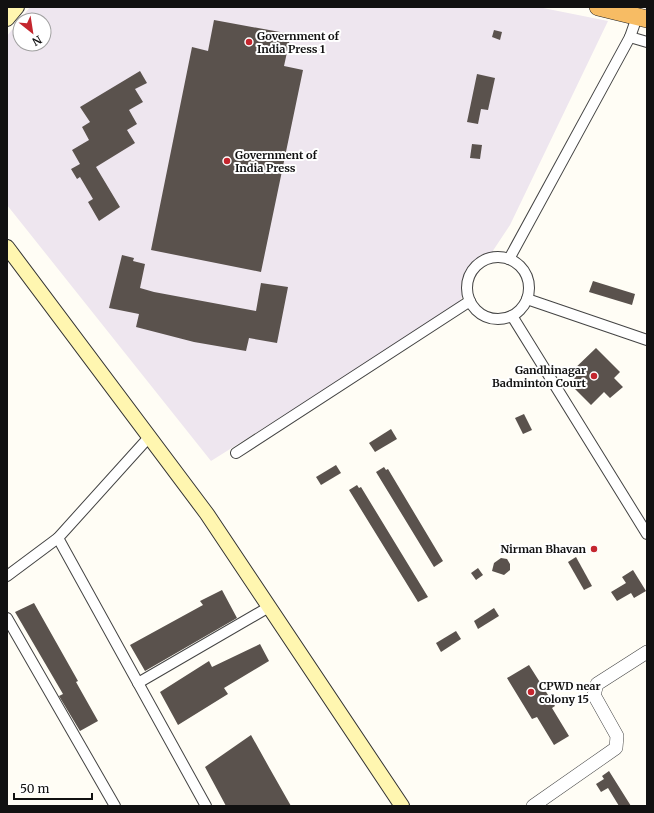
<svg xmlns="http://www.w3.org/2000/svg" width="654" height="813" viewBox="0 0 654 813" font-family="Merriweather,serif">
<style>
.industrial{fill:#eee6ef;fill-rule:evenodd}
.building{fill:#5a524d}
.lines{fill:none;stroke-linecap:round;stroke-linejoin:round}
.minor-casing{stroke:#444;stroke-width:12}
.tertiary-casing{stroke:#444;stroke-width:14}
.secondary-casing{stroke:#333;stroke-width:16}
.trunk-casing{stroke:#222;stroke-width:18}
.minor{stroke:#fff;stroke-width:10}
.tertiary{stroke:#fff;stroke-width:13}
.secondary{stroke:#fff6b0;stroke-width:14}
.trunk{stroke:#f7bc64;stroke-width:17}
.poi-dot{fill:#c4262e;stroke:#fff;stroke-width:1.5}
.labels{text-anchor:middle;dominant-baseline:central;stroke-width:4;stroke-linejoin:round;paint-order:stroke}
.poi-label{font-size:11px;font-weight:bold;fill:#111;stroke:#fff;text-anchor:start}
</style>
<rect width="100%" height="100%" fill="#fffdf5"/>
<!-- industrial -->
<path class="industrial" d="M30 7H538L608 21 510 225 455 308 211 461 7 205V36ZM20 20H44V44H20Z"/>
<!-- building -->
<g class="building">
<polygon points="214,20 291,34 284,66 303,70 261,272 151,250 192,47 208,51"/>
<polygon points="494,30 502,32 500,40 492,37"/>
<polygon points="140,71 147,83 135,89 143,102 129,110 137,124 127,130 135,143 96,167 120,207 99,221 88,202 93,199 80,177 77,179 71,169 80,164 72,150 89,140 82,127 90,122 80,107"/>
<polygon points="477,74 495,78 488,110 481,109 478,124 467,122"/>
<polygon points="472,144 482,145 480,159 470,158"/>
<polygon points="122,255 134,258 133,261 145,264 140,288 154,292 256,311 261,283 288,287 277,343 249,338 246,351 194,342 136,327 139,314 109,308"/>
<polygon points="593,281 635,294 632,305 589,292"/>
<polygon points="596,348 620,372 614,378 623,387 610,398 604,392 591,405 569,383 575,378 570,373"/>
<polygon points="524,414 532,430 523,434 515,418"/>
<polygon points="391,429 397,439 375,452 369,443"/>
<polygon points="336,465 341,473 321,485 316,477"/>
<polygon points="384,467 386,470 388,469 443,561 434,567 376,472"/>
<polygon points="357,485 359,488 361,487 428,597 418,602 349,490"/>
<polygon points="576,557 592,586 584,590 568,562"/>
<polygon points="501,558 507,559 510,564 510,570 504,575 492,571 494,563"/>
<polygon points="478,568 483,575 476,580 471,573"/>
<polygon points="633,570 646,591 634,598 631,593 617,601 611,592 626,583 622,577"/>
<polygon points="222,590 237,618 145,671 130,645 203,605 200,601"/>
<polygon points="34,603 78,681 76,682 98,721 80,731 59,696 63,694 15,612"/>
<polygon points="494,608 499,616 478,629 474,621"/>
<polygon points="456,631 461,639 441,652 436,643"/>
<polygon points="260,644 269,661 224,688 228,694 178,725 160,692 209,661 212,667"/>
<polygon points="529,665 555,706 552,708 569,736 554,745 537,717 532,719 507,678"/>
<polygon points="251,735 270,769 291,806 226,806 205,767"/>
<polygon points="609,771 631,806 619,806 608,788 601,792 596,784 604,779 602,776"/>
</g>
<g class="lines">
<defs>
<g id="minor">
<polyline points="637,17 630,37 647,42"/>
<circle cx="498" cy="288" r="31"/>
<polyline points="509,259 630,37"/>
<polyline points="527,299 647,340"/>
<polyline points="512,316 647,534"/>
<polyline points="150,436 58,538 206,806"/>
<polyline points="236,453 470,301"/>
<polyline points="7,576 58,538"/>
<polyline points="7,618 115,806"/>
<polyline points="138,683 269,607"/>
</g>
<polyline id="tertiary" points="533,806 616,748 617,736 594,695 597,684 647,652"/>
<g id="secondary">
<polyline points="7,19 17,7"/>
<polyline points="7,247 207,514 402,806"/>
</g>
<polyline id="trunk" points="598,7 647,19"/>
</defs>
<!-- minor casing -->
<use href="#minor" class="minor-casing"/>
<!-- tertiary casing -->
<use href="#tertiary" class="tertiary-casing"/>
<!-- secondary casing -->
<use href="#secondary" class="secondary-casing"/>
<!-- trunk casing -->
<use href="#trunk" class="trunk-casing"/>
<!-- minor -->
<use href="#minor" class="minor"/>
<!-- tertiary -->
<use href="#tertiary" class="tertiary"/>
<!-- secondary -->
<use href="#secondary" class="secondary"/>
<!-- trunk -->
<use href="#trunk" class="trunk"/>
</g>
<!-- markers -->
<g class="poi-dot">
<circle cx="249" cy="42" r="4"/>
<circle cx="227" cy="161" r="4"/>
<circle cx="594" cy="376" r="4"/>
<circle cx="594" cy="549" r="4"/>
<circle cx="531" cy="692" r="4"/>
</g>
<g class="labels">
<!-- poi labels -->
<g class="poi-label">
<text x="257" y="36">Government of<tspan x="257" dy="13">India Press 1</tspan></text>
<text x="235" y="155">Government of<tspan x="235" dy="13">India Press</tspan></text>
<text x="586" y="370" text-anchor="end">Gandhinagar<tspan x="586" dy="13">Badminton Court</tspan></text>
<text x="586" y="549" text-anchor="end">Nirman Bhavan</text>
<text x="539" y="686">CPWD near<tspan x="539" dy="13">colony 15</tspan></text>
</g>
</g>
<!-- border -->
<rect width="654" height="813" fill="none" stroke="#111111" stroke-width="16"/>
<!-- north arrow -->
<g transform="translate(32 32) rotate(150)"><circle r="19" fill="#ffffff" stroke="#a0a0a0"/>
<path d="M0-3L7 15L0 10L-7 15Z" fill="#c4262e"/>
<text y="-6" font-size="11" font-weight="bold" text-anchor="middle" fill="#111111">N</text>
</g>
<!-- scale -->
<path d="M14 793v6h78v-6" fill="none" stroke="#111111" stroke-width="2"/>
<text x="20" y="793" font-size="12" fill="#111111" stroke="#ffffff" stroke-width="3" paint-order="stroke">50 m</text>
</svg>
